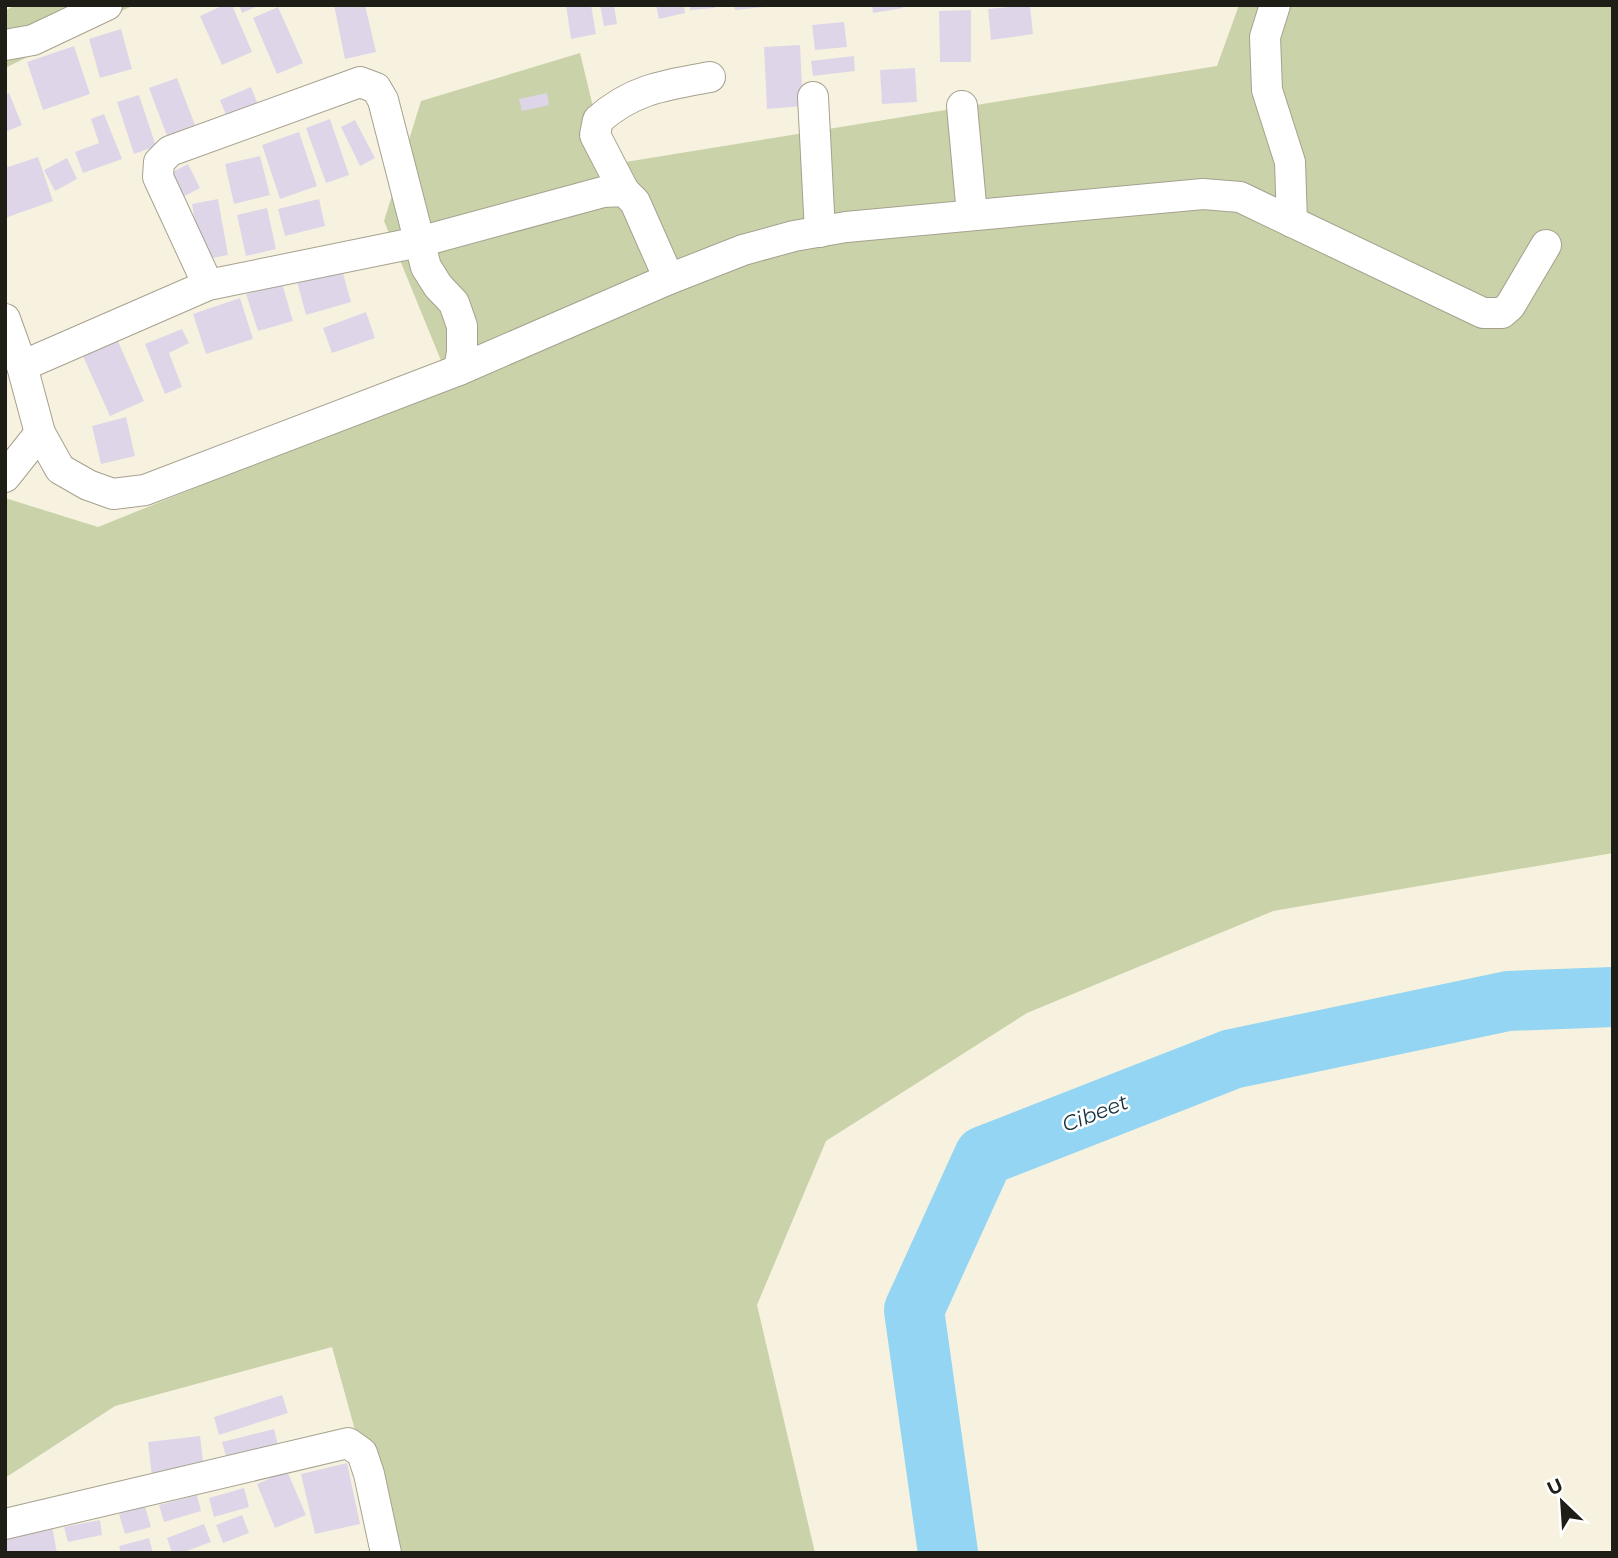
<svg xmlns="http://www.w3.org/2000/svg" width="1618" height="1558" viewBox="0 0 1618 1558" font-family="Montserrat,sans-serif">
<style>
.green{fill:#cad2a9}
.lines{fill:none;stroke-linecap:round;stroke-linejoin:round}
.river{stroke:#93d5f2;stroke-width:60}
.building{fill:#ded6e8}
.street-casing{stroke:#a6a18f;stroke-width:32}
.street{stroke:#fff;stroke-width:30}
.labels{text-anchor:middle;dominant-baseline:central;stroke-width:5;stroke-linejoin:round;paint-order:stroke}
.water-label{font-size:21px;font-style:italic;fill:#13333f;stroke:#fff}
</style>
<rect width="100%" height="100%" fill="#f7f2df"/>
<!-- green -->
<g class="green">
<polygon points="15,5 134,5 5,68 5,11"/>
<polygon points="1239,5 1613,5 1613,853 1273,911 1027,1013 826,1141 757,1305 815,1553 389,1553 332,1347 115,1406 5,1478 5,498 98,527 451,385 384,221 421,101 580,53 607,165 1217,66"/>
</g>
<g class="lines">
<!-- river -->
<polyline class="river" points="948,1553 914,1310 984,1156 1232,1059 1508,1001 1613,997"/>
</g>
<!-- building -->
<g class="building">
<polygon points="224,5 232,5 252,52 222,65 200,16"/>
<polygon points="239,5 260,5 242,13"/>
<polygon points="334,5 365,5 376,52 345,59"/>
<polygon points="566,5 591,5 596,34 571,39"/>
<polygon points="600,5 614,5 617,24 604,26"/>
<polygon points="656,5 684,5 685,13 659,19"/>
<polygon points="690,5 714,5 715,8 690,10"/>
<polygon points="734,5 765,5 765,7 735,10"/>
<polygon points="872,5 903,5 903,8 873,13"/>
<polygon points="1030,5 1033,34 991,40 988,9"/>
<polygon points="278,7 303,63 277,74 253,18"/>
<polygon points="971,10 971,62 940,62 939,11"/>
<polygon points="844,22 847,47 815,50 812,25"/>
<polygon points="121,29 132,69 100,78 89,39"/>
<polygon points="800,45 803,106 767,109 764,47"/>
<polygon points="74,46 90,94 43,110 27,62"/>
<polygon points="854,56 855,71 813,76 811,61"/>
<polygon points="915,68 917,102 882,104 880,70"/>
<polygon points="177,78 195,125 167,136 149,88"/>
<polygon points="251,87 259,107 228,120 220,100"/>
<polygon points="9,93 22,125 5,132 5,95"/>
<polygon points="547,93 549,105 522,111 519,99"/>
<polygon points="139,95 156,146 134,154 117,102"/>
<polygon points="104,114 122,159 83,173 75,152 99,143 91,119"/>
<polygon points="330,119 349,175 326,183 306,128"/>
<polygon points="355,120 375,158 360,166 341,127"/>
<polygon points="299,132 317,186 280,199 262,145"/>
<polygon points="260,156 270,195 234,204 225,164"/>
<polygon points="38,157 53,201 5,218 5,168"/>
<polygon points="67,158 77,179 55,191 44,170"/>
<polygon points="188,164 200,188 179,199 167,175"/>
<polygon points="218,199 228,255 202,260 192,204"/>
<polygon points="319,199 325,226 285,236 278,209"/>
<polygon points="267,208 276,249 246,256 237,215"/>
<polygon points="341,266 351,302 306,315 296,278"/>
<polygon points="282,283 293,321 258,331 246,294"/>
<polygon points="240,298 253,339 206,354 193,314"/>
<polygon points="366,312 375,338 332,353 323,328"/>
<polygon points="182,329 189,343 169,353 182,387 165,394 145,344"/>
<polygon points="117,339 144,401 110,416 82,354"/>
<polygon points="126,417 135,456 101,464 92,426"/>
<polygon points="282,1395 288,1413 219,1435 214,1417"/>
<polygon points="274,1429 281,1457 230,1471 222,1442"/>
<polygon points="200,1436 204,1470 152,1477 148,1442"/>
<polygon points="347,1463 360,1524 315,1534 301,1474"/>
<polygon points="287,1471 306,1515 275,1528 257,1484"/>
<polygon points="244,1488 249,1507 214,1517 209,1498"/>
<polygon points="197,1495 201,1511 164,1522 159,1505"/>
<polygon points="145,1506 151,1527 125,1534 119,1514"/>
<polygon points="242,1515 249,1533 223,1543 216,1525"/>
<polygon points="100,1520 102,1535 68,1542 64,1527"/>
<polygon points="204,1524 211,1542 181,1553 172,1553 167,1538"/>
<polygon points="52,1526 57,1553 6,1553 5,1536"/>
<polygon points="149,1538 153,1553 121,1553 119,1546"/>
</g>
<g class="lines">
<defs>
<g id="street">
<polyline points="1275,5 1265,37 1267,90 1290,162 1292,222"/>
<polyline points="5,45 33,40 107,5"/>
<polyline points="813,97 820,232"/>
<polyline points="962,106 972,215"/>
<path d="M624 191 595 135 598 120C633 89 665 85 710 77"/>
<polyline points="208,285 158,177 159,162 170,151 360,82 376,88 383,100 426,267 438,286 454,303 462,326 462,352 459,370"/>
<polyline points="5,319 22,366 40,433 60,469 88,485 113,494 145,490 459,370 669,279 743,250 794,236 846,227 1203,194 1240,197 1483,313 1502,313 1510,306 1546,245"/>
<polyline points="22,366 208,285 419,242 603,192 624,191 635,202 669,279"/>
<polyline points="5,477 40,433"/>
<polyline points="5,1524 348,1443 362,1453 369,1474 386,1553"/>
</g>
</defs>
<!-- street casing -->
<use href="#street" class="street-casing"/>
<!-- street -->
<use href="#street" class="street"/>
</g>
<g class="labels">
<!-- water labels -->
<g class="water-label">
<text transform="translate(1095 1113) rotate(-21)">Cibeet</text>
</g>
</g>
<!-- border -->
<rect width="1618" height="1558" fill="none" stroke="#1e1d16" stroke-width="14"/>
<!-- north arrow -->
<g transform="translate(1562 1502) rotate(335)" stroke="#ffffff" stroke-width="5" paint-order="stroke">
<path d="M0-5L12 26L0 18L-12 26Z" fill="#1e1d16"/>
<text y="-10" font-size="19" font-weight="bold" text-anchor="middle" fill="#1e1d16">U</text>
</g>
</svg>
